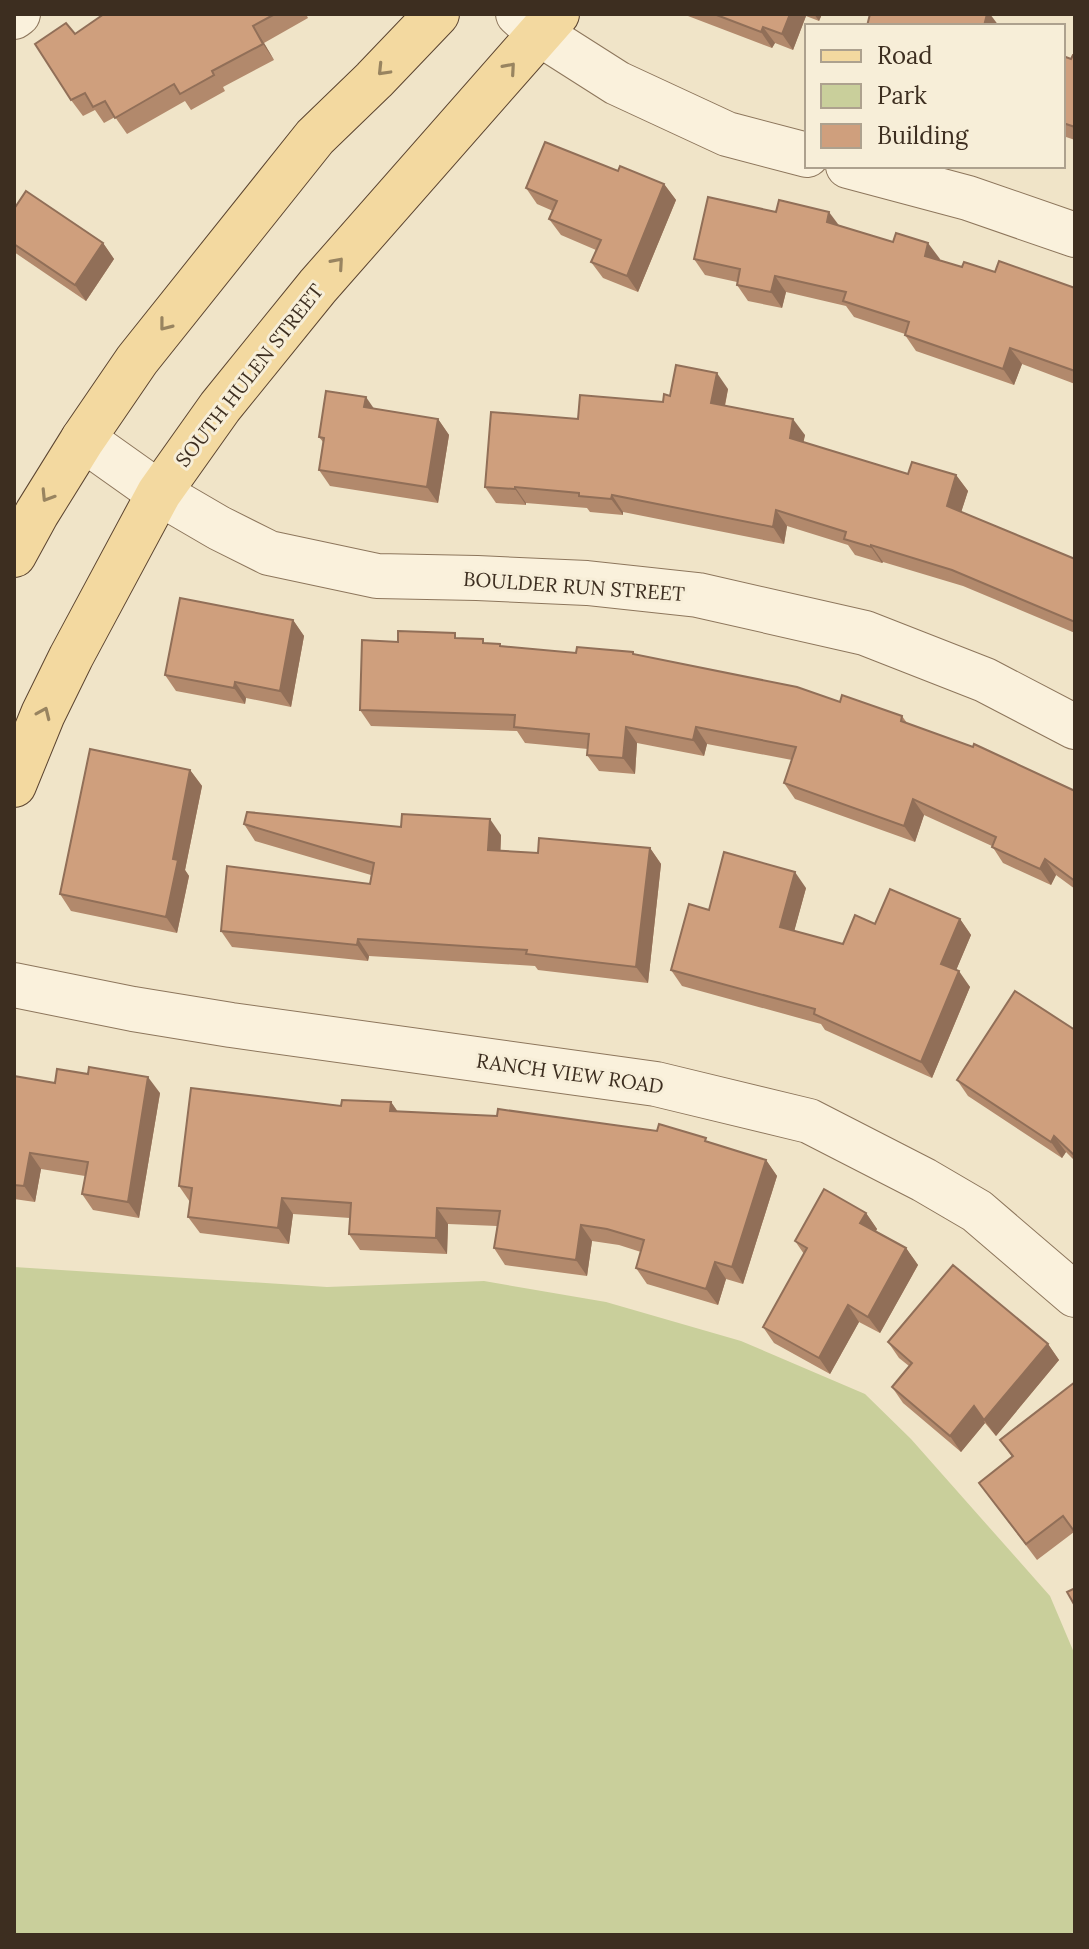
<svg xmlns="http://www.w3.org/2000/svg" width="1089" height="1949" viewBox="0 0 1089 1949" font-family="Lora,serif">
<style>
.green{fill:#c9cf9b}
.lines{fill:none;stroke-linecap:round;stroke-linejoin:round}
.minor-casing{stroke:#8d765c;stroke-width:46}
.major-casing{stroke:#5b4430;stroke-width:46}
.minor{stroke:#faf1dc;stroke-width:44}
.major{stroke:#f3d9a0;stroke-width:44}
.wall{fill:#b2896c}
.shaded-wall{fill:#916f58}
.building{fill:#cf9f7d;stroke:#916f58;stroke-width:2}
.oneway{stroke:#988460}
.labels{text-anchor:middle;dominant-baseline:central;stroke-width:6;stroke-linejoin:round;paint-order:stroke}
.street-label{font-size:20px;fill:#3d2e20;stroke:#f7eed8}
</style>
<rect width="100%" height="100%" fill="#f0e4c8"/>
<!-- green -->
<polygon class="green" points="14,1267 327,1287 484,1281 606,1302 741,1341 865,1394 911,1439 1050,1596 1075,1655 1075,1935 14,1935"/>
<g class="lines">
<defs>
<g id="minor">
<polyline points="518,14 540,34 617,83 727,134 807,155"/>
<polyline points="14,17 18,14"/>
<polyline points="848,166 968,198 1075,235"/>
<polyline points="83,439 159,493 219,528 269,553 377,576 477,578 587,583 698,595 865,633 985,680 1075,727"/>
<polyline points="14,985 133,1009 231,1025 656,1084 809,1121 924,1180 977,1211 1075,1295"/>
</g>
<g id="major">
<polyline points="14,555 37,513 83,439 137,360 315,137 374,80 437,14"/>
<polyline points="14,785 43,714 71,657 159,493 220,407 318,286 557,14"/>
</g>
</defs>
<!-- minor casing -->
<use href="#minor" class="minor-casing"/>
<!-- major casing -->
<use href="#major" class="major-casing"/>
<!-- minor -->
<use href="#minor" class="minor"/>
<!-- major -->
<use href="#major" class="major"/>
</g>
<!-- wall -->
<g class="wall">
<polygon points="104,14 306,14 308,18 264,43 274,60 223,87 225,91 191,110 185,101 127,134 115,117 104,123 95,110 83,116 71,100 75,34"/>
<polygon points="687,14 822,14 819,21 806,16 793,50 775,43 772,48 688,16"/>
<polygon points="1075,55 1075,140 1063,136 1063,56 1071,59"/>
<polygon points="618,171 664,184 676,200 638,292 603,278 591,262 596,250 561,235 549,219 553,211 537,204 526,188"/>
<polygon points="14,209 103,243 114,259 86,301 14,252"/>
<polygon points="839,225 939,260 962,267 1075,288 1075,384 1022,364 1014,385 916,351 905,335 905,334 854,317 846,306 786,292 782,308 748,301 737,285 737,282 705,275 694,259"/>
<polygon points="728,389 725,406 805,435 803,442 908,474 956,475 968,491 961,512 1075,559 1075,633 963,586 883,562 882,563 855,555 848,545 787,526 784,544 623,512 623,515 590,512 587,508 526,503 526,505 496,503 485,487 578,419 663,402 670,396"/>
<polygon points="374,409 438,419 449,435 438,503 330,486 319,470 323,442 319,437"/>
<polygon points="293,620 304,636 291,707 246,698 245,704 176,691 165,675"/>
<polygon points="459,638 486,643 500,644 502,647 576,653 633,652 635,655 902,716 907,723 1075,791 1075,889 1056,875 1051,885 1003,863 992,846 924,815 915,842 795,799 784,783 792,760 707,744 704,756 637,743 635,774 599,771 587,755 588,749 525,743 517,731 371,726 360,710 398,642"/>
<polygon points="190,770 202,786 185,870 189,876 177,933 71,911 60,894"/>
<polygon points="244,824 401,827 501,835 500,851 538,853 650,848 661,864 648,983 538,970 535,966 369,956 368,961 232,947 221,931 370,884 371,875 255,841"/>
<polygon points="806,888 794,931 843,944 875,924 960,919 971,935 956,970 970,987 932,1078 825,1030 821,1024 682,986 671,970 709,910"/>
<polygon points="1075,1030 1075,1161 1066,1152 1062,1158 968,1096 957,1080"/>
<polygon points="14,1076 55,1083 160,1093 139,1218 93,1210 82,1194 85,1176 41,1169 35,1202 14,1199"/>
<polygon points="391,1102 398,1112 710,1143 766,1160 777,1176 743,1284 726,1279 718,1305 647,1284 636,1268 641,1252 619,1245 592,1241 587,1276 505,1265 494,1248 497,1226 448,1224 447,1254 360,1250 349,1234 350,1218 293,1214 289,1244 200,1233 188,1217 190,1202 179,1186 341,1106"/>
<polygon points="866,1213 877,1229 876,1231 906,1248 918,1265 880,1333 859,1322 830,1374 774,1343 763,1327 804,1254 795,1241"/>
<polygon points="888,1342 1048,1344 1059,1360 996,1436 985,1423 961,1452 903,1403 892,1387 909,1366 899,1358"/>
<polygon points="1075,1382 1075,1534 1074,1532 1037,1560 979,1483 1012,1457 1000,1440"/>
</g>
<!-- shaded-wall -->
<g class="shaded-wall">
<polygon points="790,14 805,14 806,16 793,50 782,34"/>
<polygon points="814,14 822,14 819,21"/>
<polygon points="987,14 990,14 999,26 984,26"/>
<polygon points="253,26 264,43 274,60 263,44"/>
<polygon points="763,27 775,43 772,48 761,32"/>
<polygon points="664,184 676,200 638,292 627,276"/>
<polygon points="829,212 841,228 827,222"/>
<polygon points="103,243 114,259 86,301 75,285"/>
<polygon points="928,243 940,259 936,272 925,256"/>
<polygon points="775,276 786,292 782,308 771,292"/>
<polygon points="1010,348 1022,364 1014,385 1003,369"/>
<polygon points="717,373 728,389 722,419 711,403"/>
<polygon points="366,397 377,413 364,407"/>
<polygon points="438,419 449,435 438,503 427,487"/>
<polygon points="793,419 805,435 801,454 790,438"/>
<polygon points="956,475 968,491 958,522 947,506"/>
<polygon points="515,487 526,503 526,505 515,489"/>
<polygon points="612,495 623,512 623,515 611,499"/>
<polygon points="776,510 787,526 784,544 773,527"/>
<polygon points="871,545 883,562 882,563 871,547"/>
<polygon points="293,620 304,636 291,707 280,691"/>
<polygon points="235,682 246,698 245,704 234,688"/>
<polygon points="626,727 637,743 635,774 623,758"/>
<polygon points="696,727 707,744 704,756 693,740"/>
<polygon points="190,770 202,786 185,870 189,876 177,933 166,917 173,859"/>
<polygon points="913,799 924,815 915,842 904,826"/>
<polygon points="490,819 501,835 500,867 488,850"/>
<polygon points="650,848 661,864 648,983 636,967"/>
<polygon points="1045,859 1056,875 1051,885 1040,869"/>
<polygon points="795,872 806,888 791,943 780,927"/>
<polygon points="960,919 971,935 952,980 941,964"/>
<polygon points="358,939 369,956 368,961 357,945"/>
<polygon points="959,971 970,987 932,1078 921,1062"/>
<polygon points="148,1077 160,1093 139,1218 128,1202"/>
<polygon points="391,1102 402,1118 390,1111"/>
<polygon points="1054,1136 1066,1152 1062,1158 1051,1142"/>
<polygon points="30,1153 41,1169 35,1202 24,1186"/>
<polygon points="766,1160 777,1176 743,1284 732,1267"/>
<polygon points="282,1198 293,1214 289,1244 278,1228"/>
<polygon points="437,1208 448,1224 447,1254 436,1238"/>
<polygon points="866,1213 877,1229 871,1239 860,1223"/>
<polygon points="581,1225 592,1241 587,1276 576,1260"/>
<polygon points="906,1248 918,1265 880,1333 868,1317"/>
<polygon points="715,1262 726,1279 718,1305 706,1289"/>
<polygon points="848,1305 859,1322 830,1374 819,1358"/>
<polygon points="1048,1344 1059,1360 996,1436 984,1420"/>
<polygon points="974,1406 985,1423 961,1452 950,1436"/>
</g>
<!-- building -->
<g class="building">
<polygon points="104,14 275,14 253,26 263,44 212,71 214,75 180,94 174,84 115,118 105,101 93,107 85,93 71,100 35,44 66,23 75,34"/>
<polygon points="714,14 790,14 782,34 763,27 761,32"/>
<polygon points="870,14 987,14 984,26 867,26"/>
<polygon points="1073,55 1075,55 1075,127 1063,123 1063,56 1071,59"/>
<polygon points="545,142 618,171 620,166 664,184 627,276 591,262 601,240 549,219 557,201 526,188"/>
<polygon points="26,191 103,243 75,285 14,244 14,209"/>
<polygon points="708,197 776,212 779,200 829,212 827,222 893,242 896,233 928,243 925,256 962,267 964,262 995,272 999,261 1075,288 1075,371 1010,348 1003,369 905,335 909,322 843,301 846,292 775,276 771,292 737,285 740,269 694,259"/>
<polygon points="676,365 717,373 711,403 793,419 790,438 908,474 912,462 956,475 947,506 1075,559 1075,622 952,570 871,545 871,547 844,539 846,532 776,510 773,527 612,495 611,499 579,496 579,493 515,487 515,489 485,487 491,412 578,419 580,395 663,402 664,394 670,396"/>
<polygon points="326,391 366,397 364,407 438,419 427,487 319,470 324,438 319,437"/>
<polygon points="180,598 293,620 280,691 235,682 234,688 165,675"/>
<polygon points="398,631 455,633 455,638 483,639 483,643 500,644 500,646 576,653 577,647 633,652 633,654 797,687 840,702 842,695 902,716 901,721 973,747 974,744 1075,791 1075,881 1045,859 1040,869 992,847 996,837 913,799 904,826 784,783 796,747 696,727 693,740 626,727 623,758 587,755 589,734 514,727 515,715 360,710 362,640 398,642"/>
<polygon points="90,749 190,770 173,859 178,860 166,917 60,894"/>
<polygon points="247,812 401,827 402,814 490,819 488,850 538,853 539,838 650,848 636,967 526,954 527,950 358,939 357,945 221,931 227,866 370,884 374,863 244,824"/>
<polygon points="724,852 795,872 780,927 843,944 855,915 875,924 890,889 960,919 941,964 959,971 921,1062 814,1014 815,1009 671,970 689,904 709,910"/>
<polygon points="1015,991 1075,1030 1075,1156 1054,1136 1051,1142 957,1080"/>
<polygon points="89,1067 148,1077 128,1202 82,1194 88,1162 30,1153 24,1186 14,1185 14,1076 55,1083 57,1069 88,1074"/>
<polygon points="191,1088 341,1106 342,1100 391,1102 390,1111 497,1116 498,1109 657,1131 659,1124 706,1138 705,1141 766,1160 732,1267 715,1262 706,1289 636,1268 644,1240 607,1229 581,1225 576,1260 494,1248 500,1211 437,1208 436,1238 349,1234 351,1203 282,1198 278,1228 188,1217 192,1188 179,1186"/>
<polygon points="824,1189 866,1213 860,1223 906,1248 868,1317 848,1305 819,1358 763,1327 807,1248 795,1241"/>
<polygon points="953,1265 1048,1344 984,1420 974,1406 950,1436 892,1387 912,1363 888,1342"/>
<polygon points="1075,1382 1075,1530 1074,1531 1063,1516 1026,1544 979,1483 1013,1456 1000,1440"/>
<polygon points="1075,1588 1075,1606 1067,1592"/>
</g>
<!-- one-way arrows -->
<defs><path id="oneway-chevron" d="M-2-3.5L2.5 0L-2 3.5" fill="none" stroke-width="1.6" stroke-linecap="round" stroke-linejoin="round" transform="scale(2)"/></defs>
<g class="oneway">
<use href="#oneway-chevron" transform="translate(510 68) rotate(-49)"/>
<use href="#oneway-chevron" transform="translate(383 70) rotate(134)"/>
<use href="#oneway-chevron" transform="translate(338 263) rotate(-49)"/>
<use href="#oneway-chevron" transform="translate(165 325) rotate(128)"/>
<use href="#oneway-chevron" transform="translate(47 496) rotate(122)"/>
<use href="#oneway-chevron" transform="translate(44 713) rotate(-66)"/>
</g>
<g class="labels">
<!-- street labels -->
<g class="street-label">
<text transform="translate(249 375) rotate(-52)">SOUTH HULEN STREET</text>
<text transform="translate(574 586) rotate(4)">BOULDER RUN STREET</text>
<text transform="translate(570 1073) rotate(8)">RANCH VIEW ROAD</text>
</g>
</g>
<!-- border -->
<rect width="1089" height="1949" fill="none" stroke="#3d2e20" stroke-width="32"/>
<!-- legend -->
<rect x="805" y="24" width="260" height="144" fill="#f7eed8" stroke="#ada18e" stroke-width="2"/>
<rect x="821" y="50" width="40" height="12" fill="#f3d9a0" stroke="#ada18e" stroke-width="2"/>
<text x="877" y="64" font-size="24" fill="#3d2e20">Road</text>
<rect x="821" y="84" width="40" height="24" fill="#c9cf9b" stroke="#ada18e" stroke-width="2"/>
<text x="877" y="104" font-size="24" fill="#3d2e20">Park</text>
<rect x="821" y="124" width="40" height="24" fill="#cf9f7d" stroke="#ada18e" stroke-width="2"/>
<text x="877" y="144" font-size="24" fill="#3d2e20">Building</text>
</svg>
